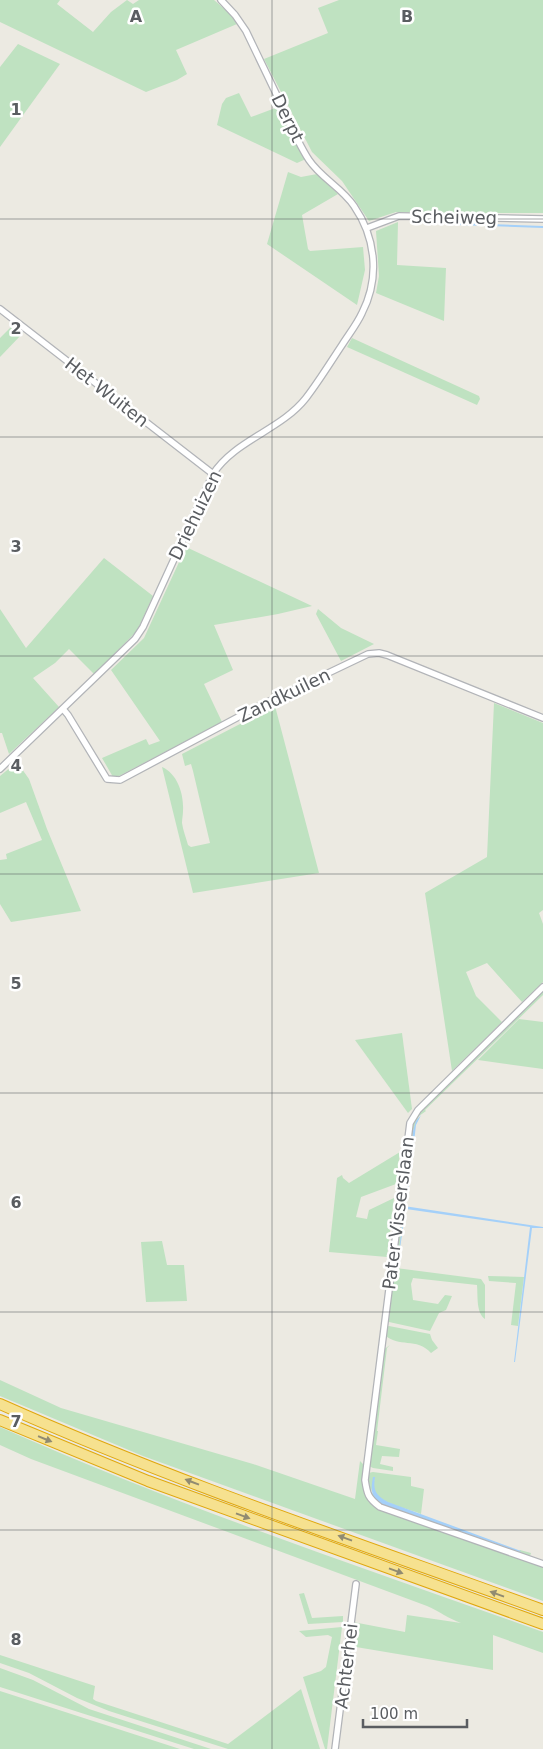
<svg xmlns="http://www.w3.org/2000/svg" width="543" height="1749" viewBox="0 0 543 1749" font-family="'DejaVu Sans',sans-serif">
<style>
.green{fill:#bfe2c1}
.water{fill:#a4d0f9}
.lines{fill:none;stroke-linecap:round;stroke-linejoin:round}
.stream{stroke:#a4d0f9;stroke-width:2}
.street-casing{stroke:#b2b4b8;stroke-width:8}
.highway-casing{stroke:#e0a80e;stroke-width:12}
.street{stroke:#fff;stroke-width:5.5}
.highway{stroke:#f6e18f;stroke-width:10}
.oneway{fill:#918b71}
.grid{fill:none;stroke:#5a5d61;stroke-width:1;stroke-opacity:0.55}
.labels{text-anchor:middle;dominant-baseline:central;stroke-width:5;stroke-linejoin:round;paint-order:stroke}
.street-label{font-size:18px;fill:#5a5d61;stroke:#fff}
.grid-label{font-size:16px;text-anchor:middle;font-weight:bold;fill:#5a5d61;stroke:#fff;stroke-width:5;stroke-linejoin:round;paint-order:stroke}
</style>
<rect width="100%" height="100%" fill="#eceae2"/>
<!-- green -->
<g class="green">
<polygon points="0,0 60,0 57,4 93,32 111,12 127,0 133,4 139,0 214,0 229,13 237,24 176,50 187,74 177,80 146,92 0,22"/>
<polygon points="339,0 543,0 543,213 465,213 396,212 369,221 342,181 312,152 264,59 328,33 318,8"/>
<polygon points="18,44 60,64 0,147 0,67"/>
<polygon points="239,93 251,117 278,107 300,151 306,159 297,163 217,125 222,104 226,98"/>
<polygon points="288,172 301,177 317,174 338,194 302,215 308,249 310,251 363,247 365,270 357,305 267,244"/>
<polygon points="398,222 397,265 446,268 444,321 376,293 379,276 376,231"/>
<polygon points="13,325 23,333 0,357 0,338"/>
<polygon points="352,338 479,396 480,399 477,405 347,347"/>
<polygon points="186,547 312,606 278,614 214,625 233,670 204,684 222,722 117,777 113,777 102,758 146,739 149,745 160,741 111,670 144,638"/>
<polygon points="104,558 153,596 137,631 94,674 69,649 55,663 33,678 59,707 9,754 2,733 0,733 0,609 26,648"/>
<polygon points="318,609 341,628 374,644 341,661 316,614"/>
<polygon points="494,703 543,723 543,910 539,913 543,924 543,982 522,1002 487,963 466,972 476,996 502,1022 452,1071 425,893 487,857"/>
<path d="M275 706 319 873 193 893 162 767C178 774 184 795 183 811 183 815 182 819 182 823 183 830 186 838 188 845L191 847 210 843 193 771 191 764 185 766 182 754Z"/>
<polygon points="17,762 29,779 47,829 81,911 11,922 0,904 0,860 7,859 6,854 42,840 26,802 0,813 0,776"/>
<polygon points="543,989 543,995 425,1110 426,1111 419,1116 413,1131 398,1264 395,1262 410,1132 415,1116"/>
<polygon points="519,1019 543,1022 543,1069 478,1060"/>
<polygon points="402,1033 412,1109 408,1113 355,1040"/>
<polygon points="400,1152 396,1184 361,1197 356,1217 367,1219 369,1210 394,1198 387,1257 329,1252 337,1178 342,1175 343,1178 349,1183"/>
<polygon points="162,1241 167,1265 184,1265 187,1301 146,1302 141,1242"/>
<path d="M396 1268 481 1279 485 1285V1319C476 1313 478 1296 477 1285L413 1278 411 1284 413 1300 438 1304 445 1295 452 1296 446 1310 439 1313 430 1331 389 1322 387 1320 394 1270Z"/>
<polygon points="488,1276 524,1277 518,1326 511,1325 516,1283 489,1281"/>
<path d="M389 1326 430 1334 432 1340 438 1348 431 1353C417 1337 398 1348 385 1335L386 1327Z"/>
<polygon points="390,1345 387,1348 377,1431 378,1431 376,1445 400,1449 399,1457 382,1456 380,1464 393,1467 393,1471 373,1468 369,1466 383,1350"/>
<path d="M0 1380 61 1408 253 1464 355 1499 360 1461 365 1466C363 1483 361 1498 377 1509L543 1567V1601L143 1456 0 1396Z"/>
<path d="M0 1427C177 1506 361 1567 543 1632V1653L493 1635V1670L350 1646 353 1622 405 1632 407 1615 461 1623C449 1619 439 1611 427 1606L31 1459 0 1445Z"/>
<path d="M373 1472 411 1477V1486L424 1489 421 1514C410 1509 377 1503 374 1490 373 1486 374 1481 375 1477L371 1492 386 1506 518 1552 520 1550 531 1553 530 1556 543 1561V1563L382 1506C370 1496 366 1489 368 1473Z"/>
<polygon points="304,1593 312,1618 343,1616 343,1622 308,1624 299,1594"/>
<polygon points="342,1627 327,1749 325,1749 303,1677 321,1671 326,1667 332,1637 328,1635 306,1637 299,1631"/>
<polygon points="0,1655 95,1686 93,1699 96,1701 228,1744 301,1689 320,1749 228,1749 109,1711 77,1698 29,1673 0,1663"/>
<polygon points="0,1668 33,1680 89,1709 211,1749 194,1749 0,1687"/>
<polygon points="0,1691 180,1749 0,1749"/>
</g>
<!-- water -->
<g class="water">
<polygon points="421,1115 416,1125 408,1194 406,1200 413,1131 416,1121"/>
<polygon points="404,1206 543,1227 543,1228 532,1228 515,1362 514,1362 530,1227 406,1209 398,1261"/>
<path d="M373 1477H375C373 1490 375 1495 388 1502L521 1551 519 1552 381 1504C370 1496 371 1488 373 1477Z"/>
</g>
<g class="lines">
<!-- stream -->
<polyline class="stream" points="459,224 543,227"/>
<defs>
<g id="street">
<polyline points="367,228 399,216 543,219"/>
<polyline points="0,309 213,474"/>
<polyline points="63,709 68,715 107,779 120,780 257,707 368,654 379,653 387,655 543,718"/>
<path d="M0 769 135 639 143 627 213 474C235 440 281 430 306 398 319 381 330 363 342 345 349 334 357 324 362 313 380 278 376 238 354 206 342 188 321 178 309 160 298 143 290 124 282 106 270 81 258 56 246 31L235 15 221 0"/>
<path d="M543 987 418 1110 410 1123 365 1480C367 1494 368 1498 380 1507L543 1564"/>
<polyline points="335,1749 356,1584"/>
</g>
<g id="highway">
<path d="M0 1404C177 1483 361 1544 543 1610"/>
<polyline points="0,1420 148,1481 543,1624"/>
</g>
</defs>
<!-- street casing -->
<use href="#street" class="street-casing"/>
<!-- highway casing -->
<use href="#highway" class="highway-casing"/>
<!-- street -->
<use href="#street" class="street"/>
<!-- highway -->
<use href="#highway" class="highway"/>
</g>
<!-- one-way arrows -->
<defs><path id="oneway-solid" d="M-6-.8H1V-3.2L6.5 0L1 3.2V.8H-6Z" transform="scale(1.25)"/></defs>
<g class="oneway">
<use href="#oneway-solid" transform="translate(45 1439) rotate(22)"/>
<use href="#oneway-solid" transform="translate(192 1482) rotate(-159)"/>
<use href="#oneway-solid" transform="translate(243 1516) rotate(20)"/>
<use href="#oneway-solid" transform="translate(345 1538) rotate(-160)"/>
<use href="#oneway-solid" transform="translate(396 1571) rotate(20)"/>
<use href="#oneway-solid" transform="translate(497 1594) rotate(-160)"/>
</g>
<!-- grid -->
<path class="grid" d="M272 0V1749M0 219H543M0 437H543M0 656H543M0 874H543M0 1093H543M0 1312H543M0 1530H543"/>
<g class="labels">
<!-- street labels -->
<g class="street-label">
<text transform="translate(288 118) rotate(64)">Derpt</text>
<text transform="translate(454 217) rotate(1)">Scheiweg</text>
<text transform="translate(107 392) rotate(38)">Het Wuiten</text>
<text transform="translate(195 515) rotate(-64)">Driehuizen</text>
<text transform="translate(284 695) rotate(-26)">Zandkuilen</text>
<text transform="translate(398 1213) rotate(-83)">Pater Visserslaan</text>
<text transform="translate(346 1666) rotate(-83)">Achterhei</text>
</g>
</g>
<g class="grid-label">
<text x="136" y="22">A</text>
<text x="407" y="22">B</text>
<text x="16" y="115">1</text>
<text x="16" y="334">2</text>
<text x="16" y="552">3</text>
<text x="16" y="771">4</text>
<text x="16" y="989">5</text>
<text x="16" y="1208">6</text>
<text x="16" y="1427">7</text>
<text x="16" y="1645">8</text>
</g>
<!-- scale -->
<path d="M363 1719v8h104v-8" fill="none" stroke="#5a5d61" stroke-width="2.5"/>
<text x="370" y="1719" font-size="15" fill="#5a5d61" stroke="#ffffff" stroke-width="4" paint-order="stroke">100 m</text>
</svg>
